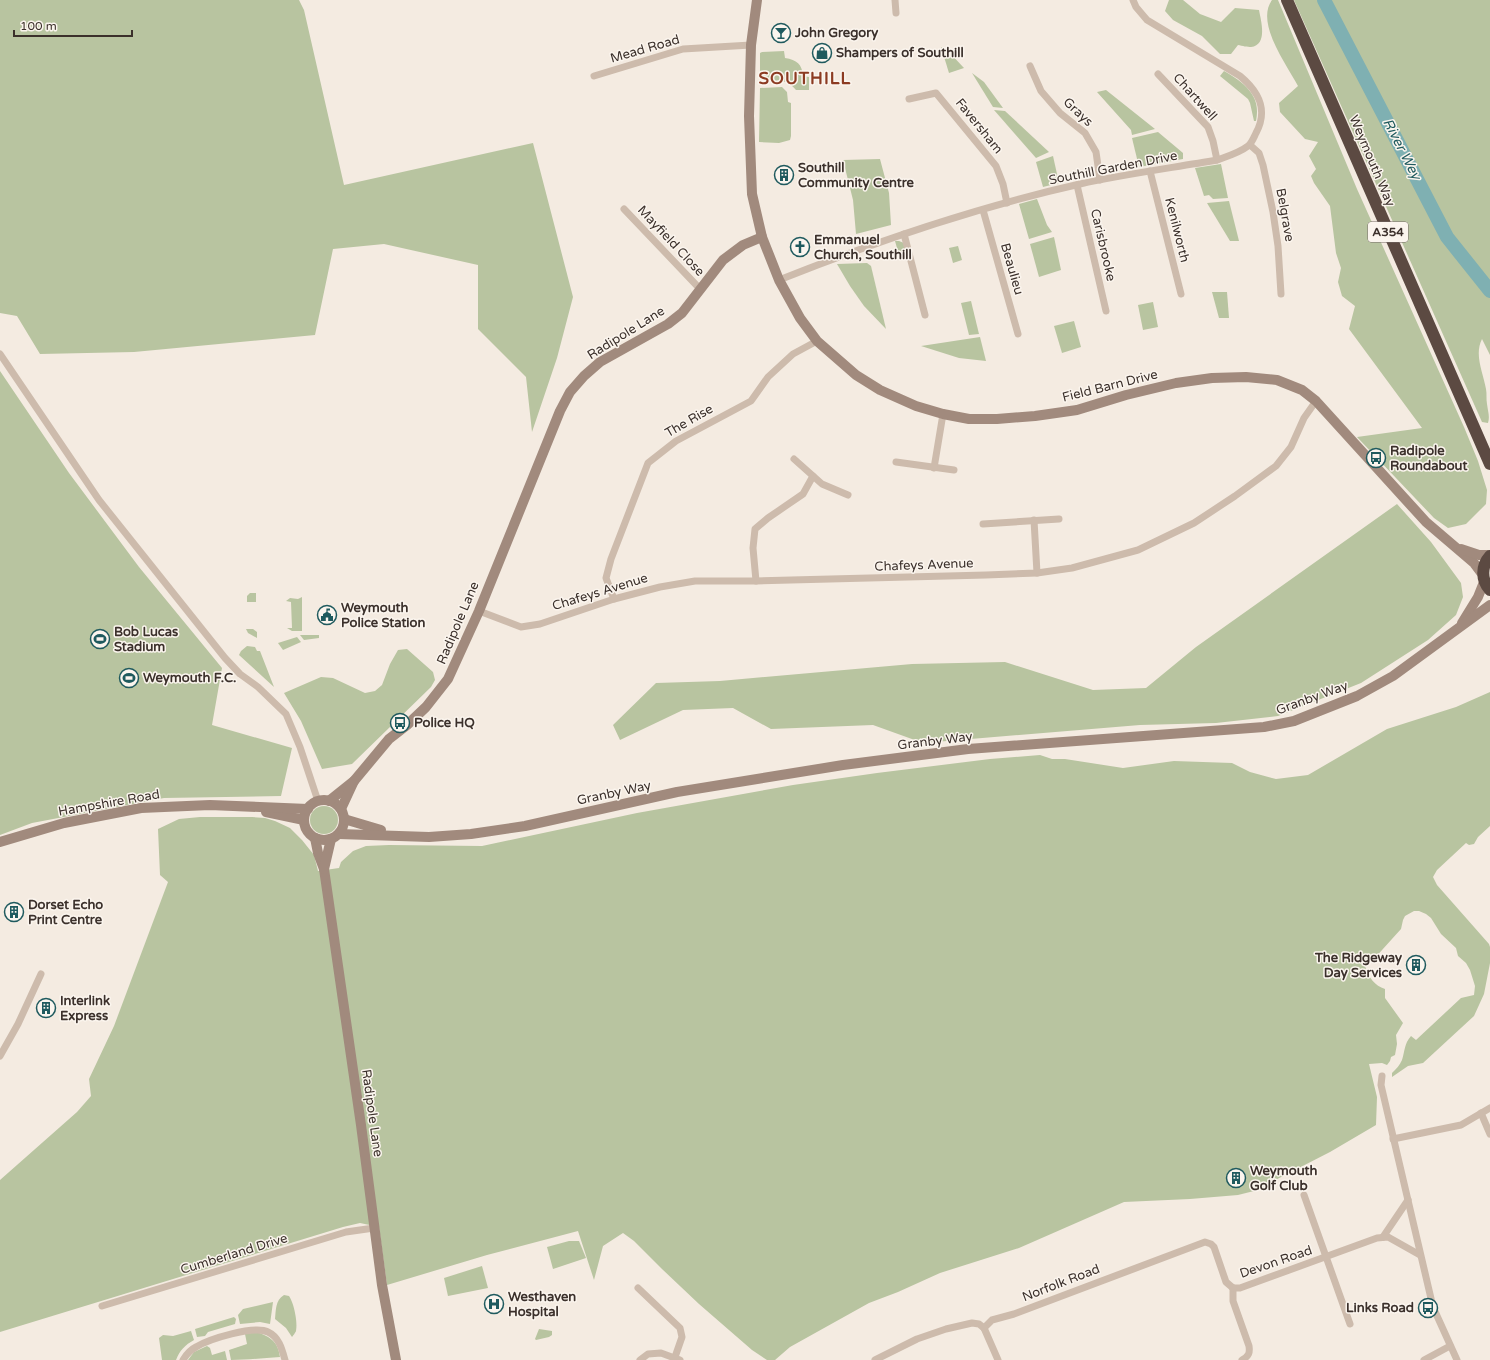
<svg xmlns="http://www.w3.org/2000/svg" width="1490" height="1360" viewBox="0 0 1490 1360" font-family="'Varela Round',sans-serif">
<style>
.green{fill:#b8c4a0}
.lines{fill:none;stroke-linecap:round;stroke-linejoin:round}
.river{stroke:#7fb0b2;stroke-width:14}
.street{stroke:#cdbbac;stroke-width:7}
.secondary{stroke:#a18a7d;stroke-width:10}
.highway{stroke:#5c4a42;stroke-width:12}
.labels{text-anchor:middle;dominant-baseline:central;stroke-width:3;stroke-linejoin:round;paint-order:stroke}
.shield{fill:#fbf5ee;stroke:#756b66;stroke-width:1}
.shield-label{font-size:12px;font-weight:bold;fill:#3b302b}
.poi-label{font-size:13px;font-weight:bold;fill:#3b302b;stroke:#fbf5ee;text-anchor:start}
.street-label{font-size:13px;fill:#3b302b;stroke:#fbf5ee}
.water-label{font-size:14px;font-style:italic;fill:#1f5a5e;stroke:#fbf5ee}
.district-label{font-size:17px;font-weight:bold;letter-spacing:1px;fill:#8c3b22;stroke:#fbf5ee}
</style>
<rect width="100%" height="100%" fill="#f4ebe1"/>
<!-- green -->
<g class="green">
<polygon points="0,0 299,0 304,10 344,185 533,143 573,297 557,358 532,432 526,377 478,329 478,265 384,244 333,249 315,335 134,352 40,354 17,316 0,313"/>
<path d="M1169 0H1183L1200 14 1221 22 1235 8 1259 10C1261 21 1268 45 1251 47 1248 47 1242 46 1238 45L1231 54H1220L1202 36 1173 20 1165 11Z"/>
<path d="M1272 0H1278L1357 189 1464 427 1478 461 1487 490 1486 504 1466 524 1448 528 1434 518 1357 437 1422 428 1349 329 1355 306 1342 296 1338 282 1341 268 1336 253 1330 206 1314 183 1311 176 1316 169 1309 156 1318 142 1305 139 1280 112 1279 103 1298 86C1287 65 1255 23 1272 0Z"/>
<path d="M1294 0H1490V355L1482 339C1474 355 1483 372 1486 389 1487 394 1486 399 1487 404 1488 412 1490 416 1488 423L1482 422 1478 413Z"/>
<polygon points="941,47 948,51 964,68 949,73"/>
<path d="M784 51 785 58C797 60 802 64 803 76L809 77V90H796C784 75 775 84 760 79V53L762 52Z"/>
<path d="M1224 71C1243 82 1262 95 1256 121H1254L1250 103 1248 99 1220 76Z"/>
<polygon points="972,73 984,82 1003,108 993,107"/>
<polygon points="782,87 787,92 788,102 791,103 791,136 790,140 779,143 759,142 760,88"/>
<polygon points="1106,90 1155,129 1132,135 1131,130 1097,92"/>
<polygon points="994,110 1005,111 1049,152 1036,158"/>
<polygon points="1158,132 1183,153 1183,159 1139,167 1132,138"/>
<polygon points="1053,156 1059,183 1043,187 1036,162"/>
<polygon points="880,159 889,193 891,225 856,234 853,200 843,160"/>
<polygon points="1221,164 1228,198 1213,199 1209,195 1204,196 1195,168"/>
<polygon points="1037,199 1047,225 1052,232 1029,239 1019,204"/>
<polygon points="1229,201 1239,241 1230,241 1207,203"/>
<polygon points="1054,237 1061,270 1039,277 1030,244"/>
<polygon points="895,241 899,241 904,243 906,253 899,255"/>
<polygon points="958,246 962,260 953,263 949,248"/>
<polygon points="867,263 871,266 886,329 864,306 850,286 837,264"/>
<polygon points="1212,292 1227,292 1229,318 1219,318"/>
<polygon points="971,301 979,334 969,335 961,303"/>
<polygon points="1153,302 1158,327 1143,330 1138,305"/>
<polygon points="1074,321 1081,347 1062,353 1054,326"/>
<polygon points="980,337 986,361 959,358 921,346"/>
<polygon points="0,371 69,473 139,567 222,668 212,725 292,748 281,796 164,798 32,823 0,835"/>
<polygon points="1397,504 1431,542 1461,583 1463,597 1456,615 1428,640 1361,683 1278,716 1216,723 1140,725 923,743 873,725 771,729 733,708 683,710 620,740 613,725 656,683 720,681 912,664 1005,662 1093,690 1146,688 1196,647"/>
<polygon points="250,593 256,593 256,602 247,602 247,596"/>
<polygon points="302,597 302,631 292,631 287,628 292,628 291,602 286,601 290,598 298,599"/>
<polygon points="246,629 253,629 257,632 257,638 248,633"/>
<polygon points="300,635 319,635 319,638 304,640"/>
<polygon points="297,637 301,642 283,650 278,643"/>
<polygon points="247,646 255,647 257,651 260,651 274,687 239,655 241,651"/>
<polygon points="407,649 433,672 435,680 431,687 352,764 322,769 301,721 284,693 321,677 333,678 365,693 375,691 382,685 390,664 398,650"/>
<path d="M1490 692V826L1478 837 1474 844 1469 845 1466 843 1437 870 1433 877 1437 885 1489 944 1490 947V963L1484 994 1474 1016 1423 1063 1408 1066 1392 1077V1073C1396 1069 1400 1065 1402 1060 1405 1051 1404 1044 1411 1036L1416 1040 1461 998 1474 995 1475 986 1470 970 1466 963 1458 956 1456 948 1441 934 1431 918 1426 914 1419 911H1414L1405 916 1403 920 1401 929 1373 960 1367 961 1365 966C1368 977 1375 986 1385 989V998L1403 1023 1396 1035 1397 1044 1395 1055 1391 1057 1390 1061 1387 1065 1382 1063 1369 1064 1377 1097 1376 1125 1330 1152 1254 1191 1238 1195 1190 1199 1124 1202 1019 1248 940 1273 898 1292 869 1303 790 1347 775 1360H767L752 1350 699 1304 662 1269 634 1241 623 1233 603 1246 594 1280 578 1231 487 1255 387 1285 379 1227 360 1223 343 1227 0 1332V1180L77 1112 91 1096 89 1079 114 1026 168 882 160 875 158 829 179 819 200 817H252L265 818 275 821 290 828 302 840 314 855 318 871 339 868 341 862 353 851 366 846 389 845 482 846 637 813 793 785 877 773 990 759 1040 755 1052 759H1065L1123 768 1174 761 1232 763 1250 772 1276 779 1308 775 1387 729 1456 707Z"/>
<circle cx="324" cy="820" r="14"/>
<polygon points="569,1241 579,1241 586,1258 553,1269 547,1247"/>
<polygon points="482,1266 488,1288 448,1296 444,1278"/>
<path d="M284 1295 289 1296C294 1303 298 1323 296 1331 296 1332 292 1337 292 1337L286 1328 275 1319C276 1311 275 1300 284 1295Z"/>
<polygon points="273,1302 270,1324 260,1322 240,1324 238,1315 243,1309"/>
<polygon points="234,1317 236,1319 235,1324 208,1332 205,1336 197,1337 195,1329"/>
<polygon points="539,1329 552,1331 552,1335 549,1337 536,1340 535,1339"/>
<path d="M191 1331 194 1340C185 1345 180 1350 176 1360H162L159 1338 163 1335 173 1336Z"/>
<path d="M257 1332C271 1337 278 1342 280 1357 263 1358 248 1360 231 1360L229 1350 247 1344 245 1334Z"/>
<polygon points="207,1346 210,1348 212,1355 225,1351 227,1360 188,1360 194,1352"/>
</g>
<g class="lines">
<!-- river -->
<polyline class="river" points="1324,0 1447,237 1490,291"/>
<!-- street -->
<g class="street">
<polyline points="895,0 896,13"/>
<polyline points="1030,66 1041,91 1060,113 1085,133 1096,152 1100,180"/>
<polyline points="1158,74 1208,127 1213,141 1217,160"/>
<polyline points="594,76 683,49 751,45"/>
<polyline points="909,99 936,93 996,166 1003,184 1007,203"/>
<polyline points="1250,145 1259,153 1263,165 1273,212 1278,246 1281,294"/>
<polyline points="1150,171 1181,294"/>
<polyline points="1077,185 1106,311"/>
<polyline points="624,209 701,290"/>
<polyline points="983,210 1018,334"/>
<polyline points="904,234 925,315"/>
<path d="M779 280C877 241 977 207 1080 184 1125 174 1171 168 1217 160 1228 156 1239 153 1248 146 1252 143 1254 137 1256 133 1269 109 1258 91 1240 76L1147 20 1136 7 1133 0"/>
<polyline points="0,354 99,500 225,658 240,674 258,687 286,714 300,747 318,801"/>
<polyline points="794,459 822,484 848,495"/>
<polyline points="896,462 954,470"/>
<polyline points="934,468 943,414"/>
<polyline points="1034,520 1037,573"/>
<polyline points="983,524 1059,519"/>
<polyline points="756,581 753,548 755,529 768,518 803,494 813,476"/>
<polyline points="614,599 606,578 611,559 648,463 676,441 751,401 768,377 793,354 817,341"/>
<polyline points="479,611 521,627 540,624 614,599 660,587 695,581 756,581 986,575 1037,573 1072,568 1138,550 1194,523 1235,496 1276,466 1291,447 1304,418 1316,401"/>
<polyline points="0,1056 18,1024 41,974"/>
<polyline points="1382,1076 1381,1085 1433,1307 1457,1360"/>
<polyline points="1481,1113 1490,1134"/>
<polyline points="1393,1139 1461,1125 1490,1108"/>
<polyline points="1304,1195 1350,1324"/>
<polyline points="1383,1237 1408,1200"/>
<polyline points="638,1288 680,1328 682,1337 675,1357"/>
<polyline points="1233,1288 1240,1288 1377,1238 1388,1237 1420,1255"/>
<path d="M1233 1288V1301L1249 1346C1250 1353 1249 1356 1242 1360"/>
<polyline points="102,1306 346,1232 374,1228"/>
<polyline points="984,1328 992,1320 1014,1314 1205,1242 1211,1244 1214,1247 1226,1282 1233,1288"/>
<polyline points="984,1328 998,1360"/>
<path d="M183 1360C186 1355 190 1350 196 1347 209 1339 254 1325 268 1332 279 1337 282 1349 285 1360"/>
<polyline points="640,1360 648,1354 661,1353 680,1360"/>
<polyline points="875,1360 917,1339 946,1329 972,1323 979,1324 984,1328"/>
<polyline points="1424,1360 1450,1346"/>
</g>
<!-- secondary -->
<g class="secondary">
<polyline points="757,0 751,45 749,116 752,194 762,237 779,280 800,318 817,341 856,375 880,390 916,406 943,414 969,419 997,419 1035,416 1077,410 1126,395 1176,383 1212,378 1246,377 1277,380 1302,390 1316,401 1426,522 1474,563 1483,575"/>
<polyline points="1461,549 1479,555 1490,555"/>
<polyline points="1462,623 1478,597 1484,582"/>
<circle cx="324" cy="820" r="20"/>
<polyline points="329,801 354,781 389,739 407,725 426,707 448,679 479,611 560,411 570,392 584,376 600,362 668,324 682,313 723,260 743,245 762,237"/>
<polyline points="341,809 354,781"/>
<polyline points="266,812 304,820"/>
<polyline points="344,819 381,830"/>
<polyline points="339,834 429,837 471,834 525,826 677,792 843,765 968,749 1264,727 1294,721 1357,696 1393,676 1490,605"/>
<polyline points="315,838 318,853 324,869 361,1125 382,1285 396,1360"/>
<polyline points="0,842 64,823 141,808 210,805 308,809"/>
<polyline points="324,869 331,839"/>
</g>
<!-- highway -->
<g class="highway">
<polyline points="1287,0 1490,464"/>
<path d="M1490 556C1481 566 1481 580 1490 590"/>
</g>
</g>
<!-- icons -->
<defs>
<symbol id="bar-ring" viewBox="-11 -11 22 22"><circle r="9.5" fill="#fbf5ee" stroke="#1f5a5e" stroke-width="1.5"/><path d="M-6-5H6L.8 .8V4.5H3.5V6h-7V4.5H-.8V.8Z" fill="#1f5a5e"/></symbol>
<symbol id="shop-ring" viewBox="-11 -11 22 22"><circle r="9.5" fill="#fbf5ee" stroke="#1f5a5e" stroke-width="1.5"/><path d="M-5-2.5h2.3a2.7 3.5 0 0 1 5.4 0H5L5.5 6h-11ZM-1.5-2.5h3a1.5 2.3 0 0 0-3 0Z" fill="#1f5a5e"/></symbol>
<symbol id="building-ring" viewBox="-11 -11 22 22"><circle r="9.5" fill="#fbf5ee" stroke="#1f5a5e" stroke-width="1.5"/><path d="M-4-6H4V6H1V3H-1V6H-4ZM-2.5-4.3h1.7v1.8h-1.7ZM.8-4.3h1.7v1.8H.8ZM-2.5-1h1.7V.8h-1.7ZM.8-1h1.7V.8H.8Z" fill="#1f5a5e"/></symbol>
<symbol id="church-ring" viewBox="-11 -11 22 22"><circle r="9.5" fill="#fbf5ee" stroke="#1f5a5e" stroke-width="1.5"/><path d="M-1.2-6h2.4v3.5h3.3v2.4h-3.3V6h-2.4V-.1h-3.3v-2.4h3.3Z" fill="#1f5a5e"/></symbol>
<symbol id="bus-ring" viewBox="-11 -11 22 22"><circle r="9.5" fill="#fbf5ee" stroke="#1f5a5e" stroke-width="1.5"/><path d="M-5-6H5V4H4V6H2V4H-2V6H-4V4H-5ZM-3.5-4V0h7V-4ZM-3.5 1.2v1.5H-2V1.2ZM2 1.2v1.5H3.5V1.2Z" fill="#1f5a5e"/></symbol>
<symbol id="civic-ring" viewBox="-11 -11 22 22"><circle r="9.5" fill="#fbf5ee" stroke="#1f5a5e" stroke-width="1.5"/><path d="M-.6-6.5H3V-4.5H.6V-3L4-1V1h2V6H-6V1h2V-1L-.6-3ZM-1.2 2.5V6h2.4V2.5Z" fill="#1f5a5e"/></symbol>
<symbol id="stadium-ring" viewBox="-11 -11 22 22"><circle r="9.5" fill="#fbf5ee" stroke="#1f5a5e" stroke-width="1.5"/><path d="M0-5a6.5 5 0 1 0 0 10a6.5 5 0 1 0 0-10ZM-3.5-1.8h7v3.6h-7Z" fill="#1f5a5e"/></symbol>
<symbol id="hospital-ring" viewBox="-11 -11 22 22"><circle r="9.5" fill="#fbf5ee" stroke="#1f5a5e" stroke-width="1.5"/><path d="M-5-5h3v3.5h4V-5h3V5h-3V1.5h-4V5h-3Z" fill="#1f5a5e"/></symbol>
</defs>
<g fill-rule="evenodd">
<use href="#bar-ring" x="770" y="22" width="22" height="22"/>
<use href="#shop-ring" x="811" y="42" width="22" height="22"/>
<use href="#building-ring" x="773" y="164" width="22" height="22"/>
<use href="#church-ring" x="789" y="236" width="22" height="22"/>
<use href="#bus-ring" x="1365" y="447" width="22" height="22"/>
<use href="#civic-ring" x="316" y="604" width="22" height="22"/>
<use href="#stadium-ring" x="89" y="628" width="22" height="22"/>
<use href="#stadium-ring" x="118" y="667" width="22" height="22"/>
<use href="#bus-ring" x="389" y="712" width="22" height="22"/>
<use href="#building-ring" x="3" y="901" width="22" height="22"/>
<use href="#building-ring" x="1405" y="954" width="22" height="22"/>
<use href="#building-ring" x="35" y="997" width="22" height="22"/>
<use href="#building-ring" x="1225" y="1167" width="22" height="22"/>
<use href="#hospital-ring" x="483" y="1293" width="22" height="22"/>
<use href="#bus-ring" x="1417" y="1297" width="22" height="22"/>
</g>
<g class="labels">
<!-- shield labels -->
<rect class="shield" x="1368" y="222" width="40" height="20" rx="3"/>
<g class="shield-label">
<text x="1388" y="232">A354</text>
</g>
<!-- poi labels -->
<g class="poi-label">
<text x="795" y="33">John Gregory</text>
<text x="836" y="53">Shampers of Southill</text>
<text x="798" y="168">Southill<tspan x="798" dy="15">Community Centre</tspan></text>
<text x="814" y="240">Emmanuel<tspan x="814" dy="15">Church, Southill</tspan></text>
<text x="1390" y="451">Radipole<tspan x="1390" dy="15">Roundabout</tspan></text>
<text x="341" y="608">Weymouth<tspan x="341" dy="15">Police Station</tspan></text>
<text x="114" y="632">Bob Lucas<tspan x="114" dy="15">Stadium</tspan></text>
<text x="143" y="678">Weymouth F.C.</text>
<text x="414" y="723">Police HQ</text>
<text x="28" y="905">Dorset Echo<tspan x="28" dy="15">Print Centre</tspan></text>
<text x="1402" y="958" text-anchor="end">The Ridgeway<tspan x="1402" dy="15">Day Services</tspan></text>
<text x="60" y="1001">Interlink<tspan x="60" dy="15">Express</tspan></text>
<text x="1250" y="1171">Weymouth<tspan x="1250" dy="15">Golf Club</tspan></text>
<text x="508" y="1297">Westhaven<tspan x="508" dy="15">Hospital</tspan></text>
<text x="1414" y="1308" text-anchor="end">Links Road</text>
</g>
<!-- street labels -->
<g class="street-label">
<text transform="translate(645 49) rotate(-16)">Mead Road</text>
<text transform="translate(1195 97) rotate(48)">Chartwell</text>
<text transform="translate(1078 112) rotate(43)">Grays</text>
<text transform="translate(979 126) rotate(51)">Faversham</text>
<text transform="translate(1372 161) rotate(67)">Weymouth Way</text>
<text transform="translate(1113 168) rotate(-11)">Southill Garden Drive</text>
<text transform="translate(1285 215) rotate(80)">Belgrave</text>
<text transform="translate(1177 230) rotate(76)">Kenilworth</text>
<text transform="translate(671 241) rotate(47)">Mayfield Close</text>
<text transform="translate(1103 245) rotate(77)">Carisbrooke</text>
<text transform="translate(1012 269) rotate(74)">Beaulieu</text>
<text transform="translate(626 333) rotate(-32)">Radipole Lane</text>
<text transform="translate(1110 386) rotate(-14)">Field Barn Drive</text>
<text transform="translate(689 421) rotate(-30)">The Rise</text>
<text transform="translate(924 565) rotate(-2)">Chafeys Avenue</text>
<text transform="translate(600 592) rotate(-17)">Chafeys Avenue</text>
<text transform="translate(458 623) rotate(-67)">Radipole Lane</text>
<text transform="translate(1312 698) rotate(-20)">Granby Way</text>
<text transform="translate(935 741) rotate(-7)">Granby Way</text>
<text transform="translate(614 793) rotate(-12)">Granby Way</text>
<text transform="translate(109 803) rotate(-10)">Hampshire Road</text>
<text transform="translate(372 1113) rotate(82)">Radipole Lane</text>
<text transform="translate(234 1254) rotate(-17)">Cumberland Drive</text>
<text transform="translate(1276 1262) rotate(-19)">Devon Road</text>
<text transform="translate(1061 1283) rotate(-21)">Norfolk Road</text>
</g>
<!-- water labels -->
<g class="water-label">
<text transform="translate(1402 149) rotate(63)">River Wey</text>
</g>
<!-- district labels -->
<g class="district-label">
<text x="805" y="78">SOUTHILL</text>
</g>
</g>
<!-- scale -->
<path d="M14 30v6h118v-6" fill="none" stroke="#3b302b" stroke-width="2"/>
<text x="20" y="30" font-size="12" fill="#3b302b" stroke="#fbf5ee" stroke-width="3" paint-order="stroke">100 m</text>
</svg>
